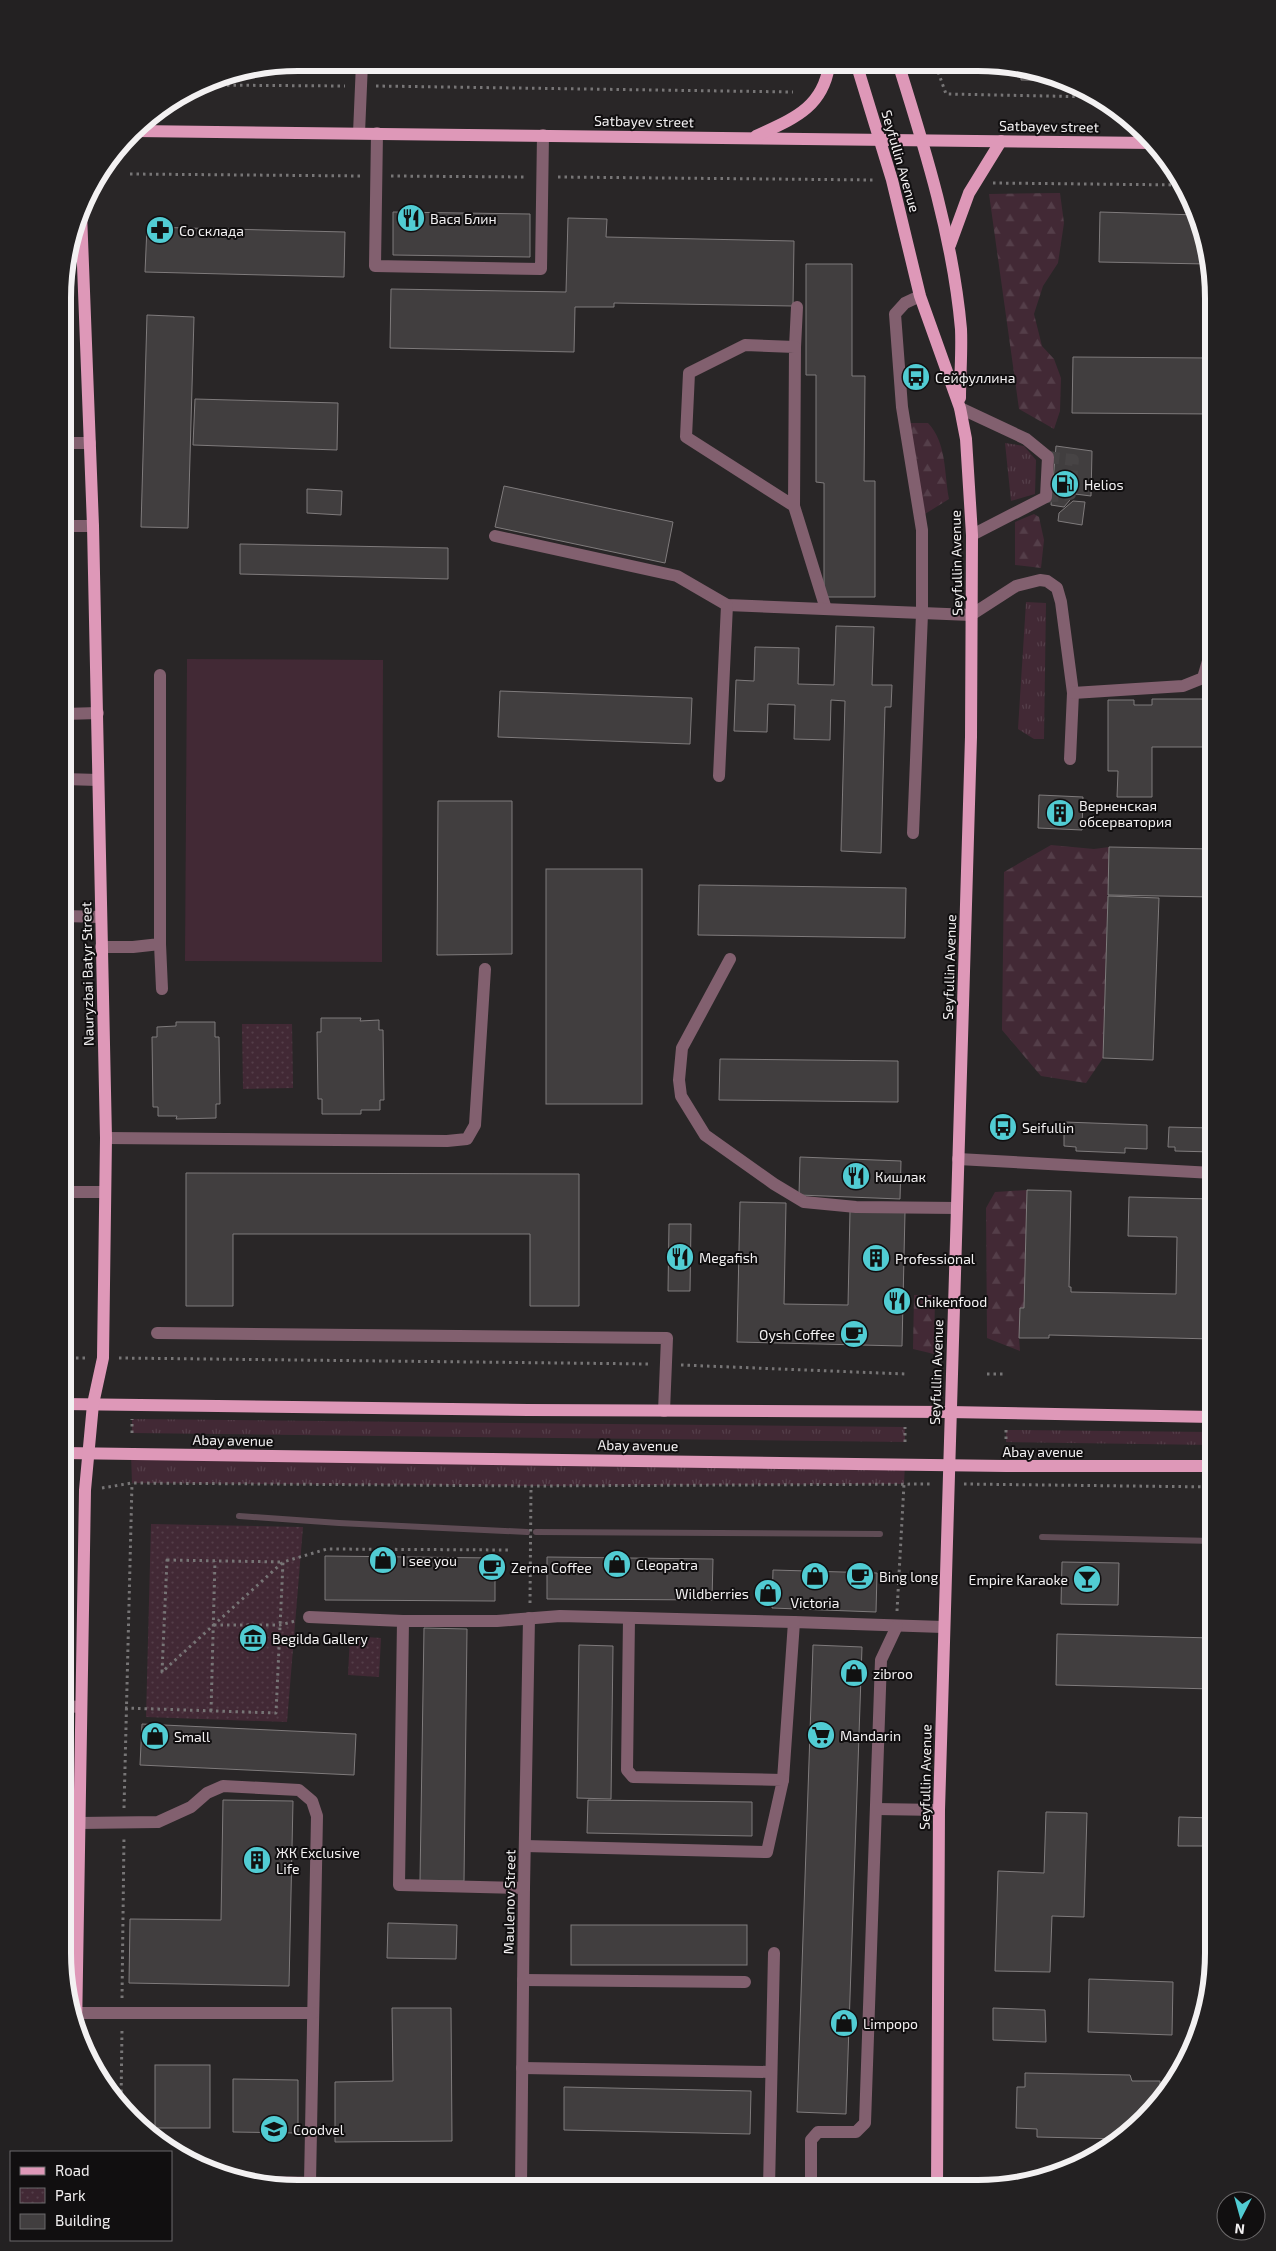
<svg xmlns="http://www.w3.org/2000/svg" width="1276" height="2251" viewBox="0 0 1276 2251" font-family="'Exo 2',sans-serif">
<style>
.grass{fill:url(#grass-tufts)}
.forest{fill:url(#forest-firs)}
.park{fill:url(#park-dots)}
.pitch{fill:#422935}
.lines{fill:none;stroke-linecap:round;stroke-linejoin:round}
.stream{stroke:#5f4c55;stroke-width:6}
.building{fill:#413e3f;stroke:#7f7b7c}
.minor-tunnel{stroke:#474445;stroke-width:12;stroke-dasharray:12 6;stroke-linecap:butt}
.path{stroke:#777576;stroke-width:3;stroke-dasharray:2.5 4;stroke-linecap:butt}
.minor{stroke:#82606f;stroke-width:12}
.major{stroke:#de98b8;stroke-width:12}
.labels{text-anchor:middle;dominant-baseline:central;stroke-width:4;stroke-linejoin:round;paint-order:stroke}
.street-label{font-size:14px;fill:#f3f1f2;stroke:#110f10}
.poi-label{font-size:14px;fill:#f3f1f2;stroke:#110f10;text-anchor:start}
.rim{fill:none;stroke:#f3f1f2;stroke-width:6}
</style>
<defs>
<pattern id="grass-tufts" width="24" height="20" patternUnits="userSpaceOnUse" patternTransform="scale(1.25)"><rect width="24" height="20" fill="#422935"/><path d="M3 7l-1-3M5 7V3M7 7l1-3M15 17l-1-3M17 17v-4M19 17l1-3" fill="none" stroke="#543e49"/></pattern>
<pattern id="forest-firs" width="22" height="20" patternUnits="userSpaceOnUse" patternTransform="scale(1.25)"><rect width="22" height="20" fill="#422935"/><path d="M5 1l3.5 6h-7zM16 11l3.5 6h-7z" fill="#543e49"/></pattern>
<pattern id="park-dots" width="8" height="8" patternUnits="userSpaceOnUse" patternTransform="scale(1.25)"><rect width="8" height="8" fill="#422935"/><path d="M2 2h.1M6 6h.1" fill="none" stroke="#543e49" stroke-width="1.8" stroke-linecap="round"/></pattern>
</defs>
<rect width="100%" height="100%" fill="#292627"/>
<!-- grass -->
<g class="grass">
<polygon points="1005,443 1024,446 1036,460 1035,494 1011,501"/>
<polygon points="1026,602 1046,603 1044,739 1034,739 1018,729"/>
<polygon points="132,1419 905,1427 905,1442 132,1433"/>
<polygon points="1006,1430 1213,1432 1213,1445 1006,1442"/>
<polygon points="131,1454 905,1464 904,1484 531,1486 132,1483"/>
</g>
<!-- forest -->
<g class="forest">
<polygon points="1060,193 1064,223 1058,263 1043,286 1034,314 1042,346 1054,359 1061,378 1060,411 1054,429 1019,409 989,194"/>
<path d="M909 423H928C947 443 944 473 949 499L925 514Z"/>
<polygon points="1034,514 1039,517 1044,540 1041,568 1015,565 1015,522"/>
<polygon points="1051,845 1094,849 1109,847 1103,1058 1086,1083 1041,1076 1002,1030 1004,872"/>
<polygon points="1027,1190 1024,1308 1019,1338 1020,1351 987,1338 986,1208 995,1192"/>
<polygon points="914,1295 935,1295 934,1354 913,1349"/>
</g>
<!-- park -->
<g class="park">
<polygon points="242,1024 292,1024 293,1088 243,1089"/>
<polygon points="151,1524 303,1527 287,1722 146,1717"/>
<polygon points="350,1636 381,1638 379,1677 348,1675"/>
</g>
<!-- pitch -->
<polygon class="pitch" points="187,659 383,660 382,962 185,961"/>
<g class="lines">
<!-- stream -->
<g class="stream">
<polyline points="239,1516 339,1523 527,1532"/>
<polyline points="536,1532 880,1534"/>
<polyline points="1042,1537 1213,1541"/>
</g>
</g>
<!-- building -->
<g class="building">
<polygon points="1021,67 1024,67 1065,81 1021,80"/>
<polygon points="393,212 530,214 530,257 393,255"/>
<polygon points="1100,212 1197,215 1201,222 1208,264 1099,262"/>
<polygon points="568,218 607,219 606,237 794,241 793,306 614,303 614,307 575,307 574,352 390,348 391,289 566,292"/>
<polygon points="147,227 345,232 344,277 145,272"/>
<polygon points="806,264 852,264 852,376 865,376 864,481 875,481 875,597 824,597 824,483 816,482 816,375 806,375"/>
<polygon points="147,315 194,317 188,528 141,527"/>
<polygon points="1073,357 1213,358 1213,414 1072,413"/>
<polygon points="195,399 338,403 337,450 193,445"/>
<polygon points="1056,446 1092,451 1091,496 1075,494 1064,507 1051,505"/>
<polygon points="504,486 673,522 665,563 495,527"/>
<polygon points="307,489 342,491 341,515 307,513"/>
<polygon points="1073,501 1085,502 1082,525 1058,521 1059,513"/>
<polygon points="240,544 448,548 448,579 240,574"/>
<polygon points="836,626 874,627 872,685 892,685 891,707 885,707 881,853 841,851 845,701 831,700 830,740 794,739 795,705 768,704 767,732 734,731 736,680 754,681 755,647 799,648 798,684 834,685"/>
<polygon points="500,691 692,698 690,744 498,737"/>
<polygon points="1152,699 1213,699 1213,747 1152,747 1152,797 1117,797 1118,771 1108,771 1108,700 1134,700 1134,705 1152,705"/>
<polygon points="1039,795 1083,797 1082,830 1038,828"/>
<polygon points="438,801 512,801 512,954 437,955"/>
<polygon points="1109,847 1213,849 1213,897 1108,895"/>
<rect x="546" y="869" width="96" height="235"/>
<polygon points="699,885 906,888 905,938 698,935"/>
<polygon points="1108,896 1159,898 1153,1060 1103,1058"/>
<polygon points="1207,929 1213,929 1213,966 1205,965"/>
<polygon points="321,1018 361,1018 360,1021 379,1020 379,1030 383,1030 384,1100 380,1100 380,1110 361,1110 361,1114 322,1114 322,1099 318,1099 317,1032 321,1032"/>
<polygon points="176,1022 215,1022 215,1037 219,1037 220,1104 216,1104 216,1118 176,1119 177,1116 158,1116 158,1107 153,1107 152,1037 157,1037 157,1027 176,1026"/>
<polygon points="720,1059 898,1061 898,1102 719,1100"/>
<polygon points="1064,1122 1147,1125 1147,1149 1125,1148 1125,1153 1076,1151 1076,1147 1064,1146"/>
<polygon points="1169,1127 1213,1128 1213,1152 1175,1151 1175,1147 1168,1147"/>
<polygon points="800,1157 901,1161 900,1199 799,1195"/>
<polygon points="186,1173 579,1174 579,1306 530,1306 530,1234 233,1234 233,1306 186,1306"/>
<polygon points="1027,1190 1071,1191 1069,1287 1071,1287 1071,1292 1176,1294 1177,1237 1128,1236 1129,1197 1213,1199 1213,1339 1049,1335 1049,1338 1019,1338 1020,1308 1024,1308"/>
<polygon points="740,1202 786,1203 784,1304 848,1305 850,1211 905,1212 902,1346 737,1342"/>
<polygon points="669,1224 691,1224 690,1291 668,1291"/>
<polygon points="325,1556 495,1558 495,1601 325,1600"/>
<polygon points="547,1557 713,1559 712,1600 547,1599"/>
<polygon points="1062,1562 1119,1563 1118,1605 1061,1604"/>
<polygon points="773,1570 877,1573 876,1612 772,1608"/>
<polygon points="424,1628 467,1629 464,1881 420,1881"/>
<polygon points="1057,1634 1213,1638 1213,1689 1056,1685"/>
<polygon points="579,1645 613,1646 611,1799 577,1798"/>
<polygon points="813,1645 862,1647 846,2114 797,2112"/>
<polygon points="142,1724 356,1734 354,1775 140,1765"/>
<polygon points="223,1800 293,1801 289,1986 129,1983 130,1919 221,1920"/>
<polygon points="588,1800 752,1802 752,1836 587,1833"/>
<polygon points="1046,1812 1087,1813 1084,1917 1052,1916 1050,1972 995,1971 998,1871 1044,1873"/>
<polygon points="1179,1817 1213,1818 1213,1846 1178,1846"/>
<polygon points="388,1923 457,1925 456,1959 387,1958"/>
<rect x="571" y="1925" width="176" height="40"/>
<polygon points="1089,1979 1173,1982 1172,2035 1088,2032"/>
<polygon points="392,2008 451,2008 452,2141 335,2142 335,2082 393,2081"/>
<polygon points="993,2008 1045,2010 1046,2042 993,2040"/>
<rect x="155" y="2065" width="55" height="63"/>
<polygon points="1025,2073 1130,2075 1132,2081 1160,2081 1160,2088 1170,2088 1165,2096 1122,2139 1037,2137 1037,2129 1016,2128 1017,2087 1025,2087"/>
<polygon points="233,2079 298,2080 298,2133 233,2132"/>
<polygon points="564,2087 751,2091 750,2134 564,2130"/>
</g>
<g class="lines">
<!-- minor-tunnel -->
<polyline class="minor-tunnel" points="1046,497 1070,494 1073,460 1048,457"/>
<!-- path -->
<g class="path">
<polyline points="936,66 946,94 1097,97"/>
<polyline points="201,85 345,86"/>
<polyline points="376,86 793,92"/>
<polyline points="130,174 362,176"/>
<polyline points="391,176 527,177"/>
<polyline points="558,177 875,180"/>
<polyline points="993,183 1182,185"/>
<polyline points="63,1358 87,1358"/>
<polyline points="119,1358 650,1364"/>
<polyline points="681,1365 905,1374"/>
<polyline points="987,1374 1005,1374"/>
<polyline points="1006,1430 1006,1442"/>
<polyline points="132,1433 132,1419"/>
<polyline points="905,1442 905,1427"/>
<polyline points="964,1484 1213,1487"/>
<polyline points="102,1488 132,1483 531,1486 933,1484"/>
<polyline points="63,1492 71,1491"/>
<polygon points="167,1560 283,1562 162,1672"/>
<polyline points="530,1603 531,1486"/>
<polyline points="897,1611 904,1484"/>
<polyline points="214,1625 280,1625 295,1621"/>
<polyline points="125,1708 276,1713 283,1562 327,1549 509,1550"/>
<polyline points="211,1711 215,1561"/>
<polyline points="124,1808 132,1483"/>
<polyline points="122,1998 124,1836"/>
<polyline points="121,2105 122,2029"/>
</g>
<!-- minor -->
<g class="minor">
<polyline points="359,133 362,63"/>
<polyline points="377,133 375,266 541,269 543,135"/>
<polyline points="795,347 797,307"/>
<polyline points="960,408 1026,439 1048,457 1046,497 972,535"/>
<polyline points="64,443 90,443"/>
<polyline points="794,506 795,347 745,345 689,373 686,437 794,506 826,609"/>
<polyline points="64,526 93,526"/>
<polyline points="495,536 677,576 727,605 971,615 1016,586 1040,580 1047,581 1057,588 1061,602 1073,693 1070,759"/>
<polyline points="1073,693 1183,686 1203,678 1213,644"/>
<polyline points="64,714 98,713"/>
<polyline points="719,776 727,605"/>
<polyline points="64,779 98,780"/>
<polyline points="913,833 922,614 922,530 902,407 895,314 905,303 920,296"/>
<polyline points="64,916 101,917"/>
<polyline points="160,944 162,989"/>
<polyline points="101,947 133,947 160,944 160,675"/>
<polyline points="730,959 682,1048 679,1080 681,1096 705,1135 774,1184 804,1202 856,1207 957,1208"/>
<polyline points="106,1138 447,1141 467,1139 475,1125 485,969"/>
<polyline points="958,1159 1213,1173"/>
<polyline points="63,1192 105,1192"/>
<polyline points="157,1333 667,1338 664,1411"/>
<polyline points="309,1617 403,1621"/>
<polyline points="63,1706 81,1707"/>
<polyline points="783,1780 794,1622 943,1627"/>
<polyline points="876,1809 939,1810"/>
<polyline points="79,1823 158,1822 191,1807 207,1793 223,1786 299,1790 312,1801 317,1816 310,2183"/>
<polyline points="525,1846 767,1852 783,1780 633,1777 627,1770 629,1618"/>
<polyline points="524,1888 399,1885 403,1621 497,1621 560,1616 794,1622"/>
<polyline points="523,1980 745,1982"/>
<polyline points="77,2013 313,2013"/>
<polyline points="522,2068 771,2072"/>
<polyline points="252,2182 686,2188"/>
<polyline points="521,2187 524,1888 529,1618"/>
<polyline points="769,2188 774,1953"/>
<polyline points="811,2188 811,2140 818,2132 856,2132 865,2123 881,1660 897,1626"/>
</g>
<!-- major -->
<g class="major">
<polyline points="857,66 892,180 920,296 960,408 966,439 972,535 971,737 939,1810 937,2188"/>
<path d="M899 66C926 152 953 239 961 329 962 352 960 375 960 398"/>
<polyline points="135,131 1153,143"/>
<path d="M756 136C792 119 822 109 829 66"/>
<polyline points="950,245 969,193 1001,141"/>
<polyline points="63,1404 528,1410 949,1412 1213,1417"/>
<polyline points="63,1453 1006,1466 1213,1466"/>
<polyline points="76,2031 85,1490 93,1404 103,1358 106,1138 93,526 81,213"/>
</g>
</g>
<!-- icons -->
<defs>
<symbol id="restaurant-disc" viewBox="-11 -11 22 22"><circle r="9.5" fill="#51ccd3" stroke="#110f10"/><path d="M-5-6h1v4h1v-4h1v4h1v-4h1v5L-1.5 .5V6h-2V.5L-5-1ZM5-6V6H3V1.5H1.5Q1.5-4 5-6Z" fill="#111"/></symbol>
<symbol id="pharmacy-disc" viewBox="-11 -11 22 22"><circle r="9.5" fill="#51ccd3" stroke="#110f10"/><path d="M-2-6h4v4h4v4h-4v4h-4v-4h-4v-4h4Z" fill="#111"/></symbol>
<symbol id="bus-disc" viewBox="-11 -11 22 22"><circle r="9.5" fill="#51ccd3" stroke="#110f10"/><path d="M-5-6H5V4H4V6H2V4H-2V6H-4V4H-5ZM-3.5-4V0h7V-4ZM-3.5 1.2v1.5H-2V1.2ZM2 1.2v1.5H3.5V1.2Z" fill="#111"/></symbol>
<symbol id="fuel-disc" viewBox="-11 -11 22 22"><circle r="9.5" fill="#51ccd3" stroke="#110f10"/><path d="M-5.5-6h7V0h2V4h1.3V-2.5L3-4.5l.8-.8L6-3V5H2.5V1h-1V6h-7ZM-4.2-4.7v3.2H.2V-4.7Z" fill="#111"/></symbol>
<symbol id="building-disc" viewBox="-11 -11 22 22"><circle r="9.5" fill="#51ccd3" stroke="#110f10"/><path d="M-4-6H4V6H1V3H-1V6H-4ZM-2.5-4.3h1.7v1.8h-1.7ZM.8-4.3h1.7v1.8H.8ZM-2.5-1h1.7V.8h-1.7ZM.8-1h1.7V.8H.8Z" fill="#111"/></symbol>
<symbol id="cafe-disc" viewBox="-11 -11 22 22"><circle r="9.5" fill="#51ccd3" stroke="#110f10"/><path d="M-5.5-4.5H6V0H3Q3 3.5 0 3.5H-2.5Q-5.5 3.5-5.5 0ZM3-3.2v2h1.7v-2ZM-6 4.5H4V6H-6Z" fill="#111"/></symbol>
<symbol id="shop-disc" viewBox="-11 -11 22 22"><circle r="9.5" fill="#51ccd3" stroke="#110f10"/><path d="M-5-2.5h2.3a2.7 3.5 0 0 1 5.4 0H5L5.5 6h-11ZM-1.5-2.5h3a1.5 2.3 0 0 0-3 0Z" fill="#111"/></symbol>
<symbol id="bar-disc" viewBox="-11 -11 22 22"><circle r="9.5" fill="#51ccd3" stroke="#110f10"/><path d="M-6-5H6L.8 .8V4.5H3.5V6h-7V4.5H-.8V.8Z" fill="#111"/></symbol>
<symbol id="museum-disc" viewBox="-11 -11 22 22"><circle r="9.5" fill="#51ccd3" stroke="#110f10"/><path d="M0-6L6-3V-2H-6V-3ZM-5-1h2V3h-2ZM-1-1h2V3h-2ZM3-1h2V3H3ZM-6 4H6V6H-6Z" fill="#111"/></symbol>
<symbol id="supermarket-disc" viewBox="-11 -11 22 22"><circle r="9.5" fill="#51ccd3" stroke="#110f10"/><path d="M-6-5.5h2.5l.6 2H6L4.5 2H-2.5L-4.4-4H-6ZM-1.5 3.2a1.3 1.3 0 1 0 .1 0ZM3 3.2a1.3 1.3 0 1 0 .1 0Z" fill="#111"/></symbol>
<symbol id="school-disc" viewBox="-11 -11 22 22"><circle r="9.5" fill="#51ccd3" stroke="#110f10"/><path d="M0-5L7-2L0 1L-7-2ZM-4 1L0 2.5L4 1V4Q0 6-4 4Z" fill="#111"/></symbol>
</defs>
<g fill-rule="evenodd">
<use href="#restaurant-disc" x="395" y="202" width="32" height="32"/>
<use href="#pharmacy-disc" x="144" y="214" width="32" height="32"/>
<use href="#bus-disc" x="900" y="361" width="32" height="32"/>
<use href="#fuel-disc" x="1049" y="468" width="32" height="32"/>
<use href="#building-disc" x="1044" y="797" width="32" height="32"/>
<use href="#bus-disc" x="987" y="1111" width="32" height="32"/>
<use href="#restaurant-disc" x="840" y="1160" width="32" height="32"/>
<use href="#restaurant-disc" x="664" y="1241" width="32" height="32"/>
<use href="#building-disc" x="860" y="1242" width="32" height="32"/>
<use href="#restaurant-disc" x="881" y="1285" width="32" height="32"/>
<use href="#cafe-disc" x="838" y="1318" width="32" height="32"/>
<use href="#shop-disc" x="367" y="1544" width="32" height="32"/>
<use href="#shop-disc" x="601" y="1548" width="32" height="32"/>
<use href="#cafe-disc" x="476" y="1551" width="32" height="32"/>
<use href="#shop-disc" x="799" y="1560" width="32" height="32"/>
<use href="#cafe-disc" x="844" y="1560" width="32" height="32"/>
<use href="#bar-disc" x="1071" y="1563" width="32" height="32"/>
<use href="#shop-disc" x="752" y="1577" width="32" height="32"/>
<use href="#museum-disc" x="237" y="1622" width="32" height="32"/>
<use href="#shop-disc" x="838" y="1657" width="32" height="32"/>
<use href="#supermarket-disc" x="805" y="1719" width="32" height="32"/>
<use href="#shop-disc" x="139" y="1720" width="32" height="32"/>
<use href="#building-disc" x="241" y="1844" width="32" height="32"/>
<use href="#shop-disc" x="828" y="2007" width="32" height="32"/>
<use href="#school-disc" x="258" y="2113" width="32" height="32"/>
</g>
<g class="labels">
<!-- street labels -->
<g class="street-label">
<text transform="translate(644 121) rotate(1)">Satbayev street</text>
<text transform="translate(1049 126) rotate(1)">Satbayev street</text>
<text transform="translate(901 161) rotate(74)">Seyfullin Avenue</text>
<text transform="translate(956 563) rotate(-91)">Seyfullin Avenue</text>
<text transform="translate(949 967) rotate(-88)">Seyfullin Avenue</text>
<text transform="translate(87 974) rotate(-91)">Nauryzbai Batyr Street</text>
<text transform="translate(936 1372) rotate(-88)">Seyfullin Avenue</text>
<text transform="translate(233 1440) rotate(1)">Abay avenue</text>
<text transform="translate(638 1445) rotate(1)">Abay avenue</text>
<text x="1043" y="1451">Abay avenue</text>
<text transform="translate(925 1777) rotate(-89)">Seyfullin Avenue</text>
<text transform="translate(509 1902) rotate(-89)">Maulenov Street</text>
</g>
<!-- poi labels -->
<g class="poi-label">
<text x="430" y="218">Вася Блин</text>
<text x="179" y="230">Со склада</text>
<text x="935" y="377">Сейфуллина</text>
<text x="1084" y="484">Helios</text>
<text x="1079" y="805">Верненская<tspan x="1079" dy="16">обсерватория</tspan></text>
<text x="1022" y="1127">Seifullin</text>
<text x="875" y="1176">Кишлак</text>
<text x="699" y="1257">Megafish</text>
<text x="895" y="1258">Professional</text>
<text x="916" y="1301">Chikenfood</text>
<text x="835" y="1334" text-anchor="end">Oysh Coffee</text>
<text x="402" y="1560">I see you</text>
<text x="636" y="1564">Cleopatra</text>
<text x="511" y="1567">Zerna Coffee</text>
<text x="879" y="1576">Bing long</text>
<text x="1068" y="1579" text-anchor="end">Empire Karaoke</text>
<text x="749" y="1593" text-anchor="end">Wildberries</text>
<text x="815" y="1602" text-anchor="middle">Victoria</text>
<text x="272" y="1638">Begilda Gallery</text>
<text x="873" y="1673">zibroo</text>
<text x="840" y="1735">Mandarin</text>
<text x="174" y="1736">Small</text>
<text x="276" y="1852">ЖК Exclusive<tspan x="276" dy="16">Life</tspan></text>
<text x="863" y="2023">Limpopo</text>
<text x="293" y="2129">Coodvel</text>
</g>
</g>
<!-- crop -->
<path d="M0 0H1276V2251H0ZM298 71H978A227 227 0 0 1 1205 298V1953A227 227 0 0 1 978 2180H298A227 227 0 0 1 71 1953V298A227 227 0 0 1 298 71Z" fill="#232122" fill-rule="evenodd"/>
<path class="rim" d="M298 71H978A227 227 0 0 1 1205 298V1953A227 227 0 0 1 978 2180H298A227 227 0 0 1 71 1953V298A227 227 0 0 1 298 71Z"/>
<!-- legend -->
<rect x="10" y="2151" width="162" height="90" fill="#110f10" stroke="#6b696a"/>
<rect x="20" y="2167" width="25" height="8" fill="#de98b8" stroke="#6b696a"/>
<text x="55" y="2176" font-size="15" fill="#f3f1f2">Road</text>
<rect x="20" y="2188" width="25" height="15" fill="url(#park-dots)" stroke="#6b696a"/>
<text x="55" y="2201" font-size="15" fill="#f3f1f2">Park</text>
<rect x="20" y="2214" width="25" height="15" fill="#413e3f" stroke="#6b696a"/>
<text x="55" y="2226" font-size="15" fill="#f3f1f2">Building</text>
<!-- north arrow -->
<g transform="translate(1241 2216) rotate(186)"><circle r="24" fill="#110f10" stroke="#6b696a"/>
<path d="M0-4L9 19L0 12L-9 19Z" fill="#51ccd3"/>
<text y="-8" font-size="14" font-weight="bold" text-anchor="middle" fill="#f3f1f2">N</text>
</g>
</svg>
